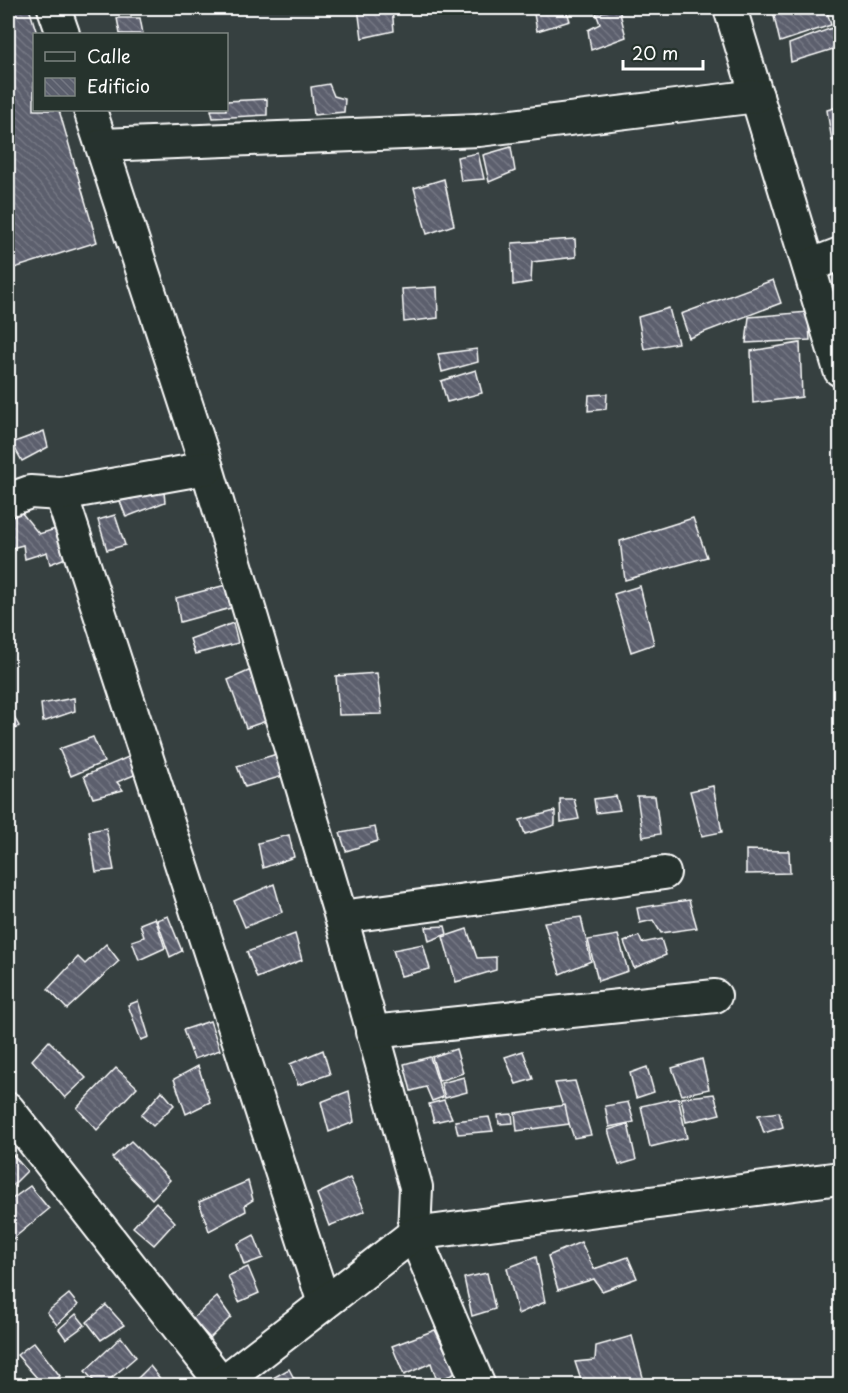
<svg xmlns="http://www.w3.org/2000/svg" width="848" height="1393" viewBox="0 0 848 1393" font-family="'Playpen Sans',sans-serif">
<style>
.building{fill:url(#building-back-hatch);stroke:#fff;stroke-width:1.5}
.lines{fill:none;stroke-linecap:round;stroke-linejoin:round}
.street-casing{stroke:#fff;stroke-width:36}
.street{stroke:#26332d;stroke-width:32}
</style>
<defs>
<pattern id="building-back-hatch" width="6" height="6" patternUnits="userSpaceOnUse" patternTransform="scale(1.5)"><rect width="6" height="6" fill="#5b5f6d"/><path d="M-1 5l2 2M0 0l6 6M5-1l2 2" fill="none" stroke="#747783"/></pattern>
</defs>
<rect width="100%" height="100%" fill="#364040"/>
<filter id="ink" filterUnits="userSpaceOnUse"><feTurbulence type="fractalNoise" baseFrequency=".0167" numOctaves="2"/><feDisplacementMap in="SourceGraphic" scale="12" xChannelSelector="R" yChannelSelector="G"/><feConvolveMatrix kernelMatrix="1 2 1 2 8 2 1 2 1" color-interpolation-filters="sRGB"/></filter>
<g filter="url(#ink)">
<!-- building -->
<g class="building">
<polygon points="8,8 29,8 37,34 34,34 34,110 59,110 97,242 8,270"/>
<polygon points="358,8 392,8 394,31 362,38"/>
<polygon points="533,8 566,8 570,21 537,31"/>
<polygon points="772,8 826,8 831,25 780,42"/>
<polygon points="619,9 626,37 591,50 588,30 600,24 596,13"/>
<polygon points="117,18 140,18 143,34 120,34"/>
<polygon points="840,25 840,47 791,62 789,44"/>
<polygon points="329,84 334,96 345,99 344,112 314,115 311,87"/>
<polygon points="267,99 267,115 213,118 211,110 226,110 226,101"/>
<polygon points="840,106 840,137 832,141 827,110"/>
<polygon points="511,147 515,171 489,182 483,155"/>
<polygon points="478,153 484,179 461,181 457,157"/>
<polygon points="444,179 454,225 427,234 414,188"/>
<polygon points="575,239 576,257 532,262 531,282 513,285 512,243"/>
<polygon points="773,280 781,303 689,338 681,314"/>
<polygon points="437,287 438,318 404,322 402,289"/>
<polygon points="669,308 678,343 644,349 638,317"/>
<polygon points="808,312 810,340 746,343 749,317"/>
<polygon points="800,343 802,397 753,403 751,351"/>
<polygon points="477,349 478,362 442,372 438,354"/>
<polygon points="476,370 482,393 447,402 441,381"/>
<polygon points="607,394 606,409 588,411 589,395"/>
<polygon points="44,431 48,447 22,461 12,443"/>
<polygon points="164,492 165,502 126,517 120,501"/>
<polygon points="16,506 39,534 59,528 68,557 50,564 47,552 25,559 23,545 8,549 8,510"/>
<polygon points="115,515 125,545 107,550 98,520"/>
<polygon points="693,518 707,557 625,580 620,541"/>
<polygon points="226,585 231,608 180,622 176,598"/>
<polygon points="640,586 654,644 631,652 614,594"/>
<polygon points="233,623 238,643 195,654 190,639"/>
<polygon points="260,666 275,718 246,728 228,680"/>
<polygon points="377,673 382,714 339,715 336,676"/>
<polygon points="74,698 75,711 43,722 41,704"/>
<polygon points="11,712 19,726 8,734 8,714"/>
<polygon points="93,737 104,762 71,776 59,749"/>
<polygon points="277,754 283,776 245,787 237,766"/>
<polygon points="133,755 139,773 117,782 123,790 93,798 84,776"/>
<polygon points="713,786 722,832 702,836 690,791"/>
<polygon points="616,796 620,810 596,813 594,799"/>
<polygon points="637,796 655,796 660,834 643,837"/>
<polygon points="560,799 574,799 579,819 561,822"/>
<polygon points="555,811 555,825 525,834 520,820"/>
<polygon points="375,827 378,841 346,851 340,833"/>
<polygon points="106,828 114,870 96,872 89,831"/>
<polygon points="289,835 294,857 263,868 258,843"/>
<polygon points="746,850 789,851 790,873 746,874"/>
<polygon points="274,884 282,912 245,927 234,901"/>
<polygon points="689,900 697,928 661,933 653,920 640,923 637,908"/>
<polygon points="168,916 182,951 170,957 157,920"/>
<polygon points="581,917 591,961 560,974 544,922"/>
<polygon points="155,918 165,948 139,960 132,941 144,937 140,924"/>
<polygon points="445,926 447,934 429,941 426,927"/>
<polygon points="467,929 477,958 496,957 496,970 456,982 443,937"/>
<polygon points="295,934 302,960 257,978 247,952"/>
<polygon points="618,935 628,971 598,981 588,940"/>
<polygon points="639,936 642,943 661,939 666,955 634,968 624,942"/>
<polygon points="106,944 119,961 67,1009 48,989 78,957 85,964"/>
<polygon points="423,944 430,969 401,976 393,950"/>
<polygon points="138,1001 149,1037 141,1040 128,1005"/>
<polygon points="210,1021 220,1050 194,1059 183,1030"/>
<polygon points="49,1041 86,1078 65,1098 32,1060"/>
<polygon points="456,1049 463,1073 439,1081 432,1057"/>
<polygon points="323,1050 330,1074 298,1085 290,1064"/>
<polygon points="523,1051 533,1079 516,1084 505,1057"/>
<polygon points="430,1057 443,1097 432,1101 426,1087 411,1091 404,1064"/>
<polygon points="702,1059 709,1089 682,1095 672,1068"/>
<polygon points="198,1066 210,1102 186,1114 174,1079"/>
<polygon points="647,1067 654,1092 636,1098 630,1073"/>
<polygon points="116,1068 137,1087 97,1130 77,1108"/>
<polygon points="464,1077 467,1092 445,1098 441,1083"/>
<polygon points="575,1081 591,1135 574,1138 555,1083"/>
<polygon points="162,1091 174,1105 153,1126 141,1115"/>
<polygon points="349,1091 354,1122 329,1132 321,1102"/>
<polygon points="714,1094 720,1114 686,1122 681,1098"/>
<polygon points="678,1098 687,1138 650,1147 641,1106"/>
<polygon points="444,1100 452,1118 434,1122 429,1104"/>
<polygon points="628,1102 634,1122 609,1127 605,1106"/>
<polygon points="565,1105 569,1124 517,1131 515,1113"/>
<polygon points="779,1112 783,1127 764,1133 758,1115"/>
<polygon points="512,1114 513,1123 499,1124 498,1115"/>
<polygon points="489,1117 493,1131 458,1134 455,1121"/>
<polygon points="628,1124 636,1160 619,1165 608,1130"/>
<polygon points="131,1141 170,1180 152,1199 112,1158"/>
<polygon points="12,1154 27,1171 8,1190 8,1158"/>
<polygon points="350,1178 365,1211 329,1226 317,1194"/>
<polygon points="248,1181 253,1200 245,1205 246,1211 209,1231 199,1202"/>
<polygon points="30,1186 49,1209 8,1243 8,1202"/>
<polygon points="156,1202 175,1222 154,1245 133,1227"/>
<polygon points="254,1235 263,1258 244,1265 237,1244"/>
<polygon points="581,1242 594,1269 628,1257 637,1278 602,1291 594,1279 558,1290 548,1256"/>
<polygon points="536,1257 545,1302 518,1314 507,1268"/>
<polygon points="248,1267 259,1293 239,1302 228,1276"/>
<polygon points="487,1273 495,1309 472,1316 464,1278"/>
<polygon points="69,1294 78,1305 57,1325 47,1312"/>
<polygon points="217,1297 231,1317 210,1338 192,1319"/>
<polygon points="106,1305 124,1325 101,1340 87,1322"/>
<polygon points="76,1314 85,1325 66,1339 59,1329"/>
<polygon points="435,1330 456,1373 437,1381 431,1363 404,1375 392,1346"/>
<polygon points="632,1336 644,1381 633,1386 583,1386 575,1362 595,1360 596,1346"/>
<polygon points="121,1337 136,1357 102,1386 98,1386 85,1371"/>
<polygon points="34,1342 60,1376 50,1386 44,1386 17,1355"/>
<polygon points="150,1366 166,1386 136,1386 133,1383"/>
<polygon points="289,1369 298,1386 266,1386 264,1383"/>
</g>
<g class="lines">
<defs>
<g id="street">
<polyline points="54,8 63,34"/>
<polyline points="730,8 840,370"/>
<polyline points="90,110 207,468 341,917 416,1187 414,1234 479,1386"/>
<polyline points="102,145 479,130 757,96"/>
<polyline points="809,266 840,254"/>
<polyline points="61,494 324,1303"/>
<polyline points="8,500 30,492 61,494 207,468"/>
<polyline points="341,917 664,873"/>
<polyline points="372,1032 715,996"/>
<polyline points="8,1109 221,1382"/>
<polyline points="218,1386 414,1234 840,1178"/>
</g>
</defs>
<!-- street casing -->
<use href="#street" class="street-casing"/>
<!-- street -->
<use href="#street" class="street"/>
</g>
</g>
<!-- margin -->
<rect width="848" height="1393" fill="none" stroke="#26332d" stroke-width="30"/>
<rect x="15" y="15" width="818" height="1363" fill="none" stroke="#fff" stroke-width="2" filter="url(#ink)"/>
<!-- legend -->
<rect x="33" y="33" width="195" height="78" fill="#26332d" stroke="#7d8581" stroke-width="1.5"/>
<rect x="45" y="52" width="30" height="9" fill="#26332d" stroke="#7d8581" stroke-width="1.5"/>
<text x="87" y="63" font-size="18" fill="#ffffff">Calle</text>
<rect x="45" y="78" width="30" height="18" fill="url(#building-back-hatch)" stroke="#7d8581" stroke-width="1.5"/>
<text x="87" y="93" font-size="18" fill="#ffffff">Edificio</text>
<!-- scale -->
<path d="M623 60v9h80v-9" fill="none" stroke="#ffffff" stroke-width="3"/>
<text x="632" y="60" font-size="18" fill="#ffffff" stroke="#26332d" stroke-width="4.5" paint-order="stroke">20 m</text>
</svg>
